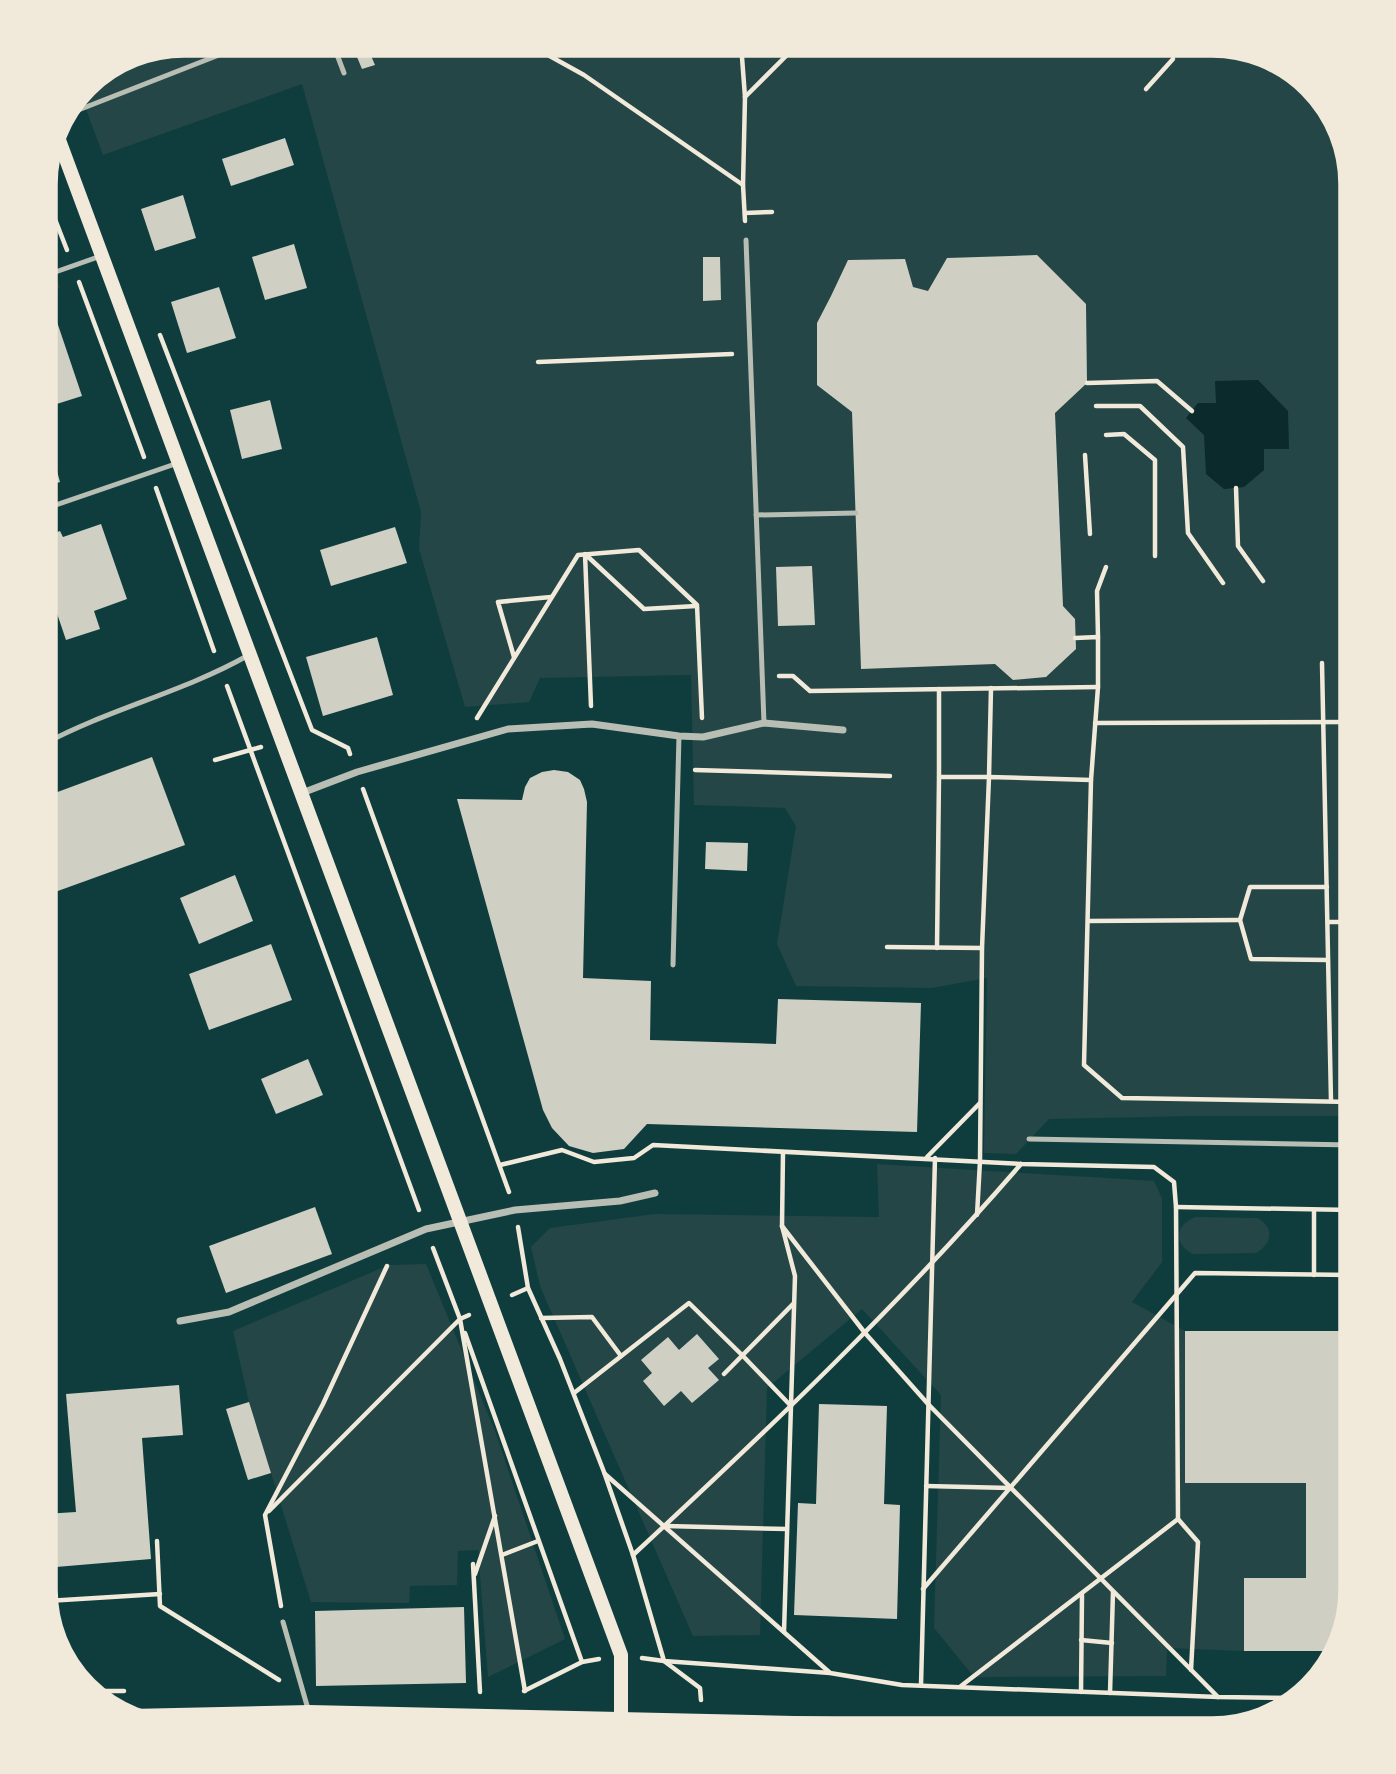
<svg xmlns="http://www.w3.org/2000/svg" width="1396" height="1774" viewBox="0 0 1396 1774" font-family="Overpass,sans-serif">
<style>
.green{fill:#244646}
.water{fill:#0a2a2b}
.building{fill:#cfcfc3}
.lines{fill:none;stroke-linecap:round;stroke-linejoin:round}
.path{stroke:#f1e9da;stroke-width:4.5}
.service{stroke:#b8beb3;stroke-width:5}
.minor{stroke:#b8beb3;stroke-width:7}
.secondary{stroke:#f1e9da;stroke-width:14}
.rim{fill:none;stroke:#f1e9da;stroke-width:3.5}
</style>
<rect width="100%" height="100%" fill="#0f3d3e"/>
<!-- green -->
<g class="green">
<polygon points="184,44 1220,44 1282,62 1329,107 1352,184 1352,1116 1193,1116 1049,1119 1016,1154 984,1153 987,978 932,988 796,986 777,944 796,826 785,808 694,805 691,675 540,678 529,702 465,707 419,549 421,512 302,84 103,155 80,93 91,79 131,54"/>
<polygon points="44,246 60,288 44,293"/>
<polygon points="877,1164 1154,1181 1162,1198 1162,1262 1132,1302 1185,1331 1185,1483 1306,1483 1306,1578 1244,1578 1244,1651 1167,1648 1166,1676 974,1677 934,1628 941,1395 862,1309 767,1388 760,1635 693,1636 540,1286 531,1247 550,1228 655,1214 879,1217"/>
<path d="M1196 1217 1258 1218C1275 1229 1272 1244 1256 1253L1193 1254C1173 1244 1175 1224 1196 1217Z"/>
<polygon points="426,1264 495,1431 565,1639 488,1677 478,1550 458,1551 457,1585 410,1586 409,1603 311,1602 249,1402 233,1331 389,1265"/>
</g>
<!-- water -->
<polygon class="water" points="1258,380 1288,411 1289,449 1264,449 1264,470 1244,487 1224,489 1206,474 1204,435 1186,418 1198,403 1216,403 1215,381"/>
<!-- building -->
<g class="building">
<polygon points="369,51 375,65 362,69 357,57"/>
<polygon points="285,138 294,165 231,186 222,159"/>
<polygon points="183,195 196,238 155,251 141,209"/>
<polygon points="294,244 307,288 265,300 252,257"/>
<polygon points="1037,255 1086,304 1087,383 1055,413 1063,606 1075,619 1076,649 1046,677 1013,680 995,664 861,669 852,412 817,385 817,323 831,296 848,260 905,259 913,287 928,291 947,258"/>
<polygon points="703,257 720,257 721,300 703,301"/>
<polygon points="219,287 236,338 187,353 171,302"/>
<polygon points="55,316 82,396 44,408 44,320"/>
<polygon points="270,400 282,449 242,459 230,410"/>
<polygon points="52,453 60,482 44,487 44,456"/>
<polygon points="101,524 127,599 94,611 100,629 66,640 44,575 44,537 60,531 63,537"/>
<polygon points="395,527 407,563 331,586 320,550"/>
<polygon points="812,566 815,625 778,626 776,567"/>
<polygon points="377,637 393,695 323,716 306,657"/>
<polygon points="152,757 185,845 44,896 44,797"/>
<polygon points="554,770 568,772 580,780 584,789 587,802 583,978 651,981 650,1040 776,1044 778,999 921,1003 917,1132 647,1124 624,1149 593,1153 569,1146 552,1128 543,1110 457,799 522,800 525,787 530,778 542,772"/>
<polygon points="706,842 748,843 747,871 705,869"/>
<polygon points="235,875 253,921 199,944 180,898"/>
<polygon points="271,944 292,1000 209,1030 189,974"/>
<polygon points="308,1059 323,1095 276,1114 261,1079"/>
<polygon points="315,1207 332,1254 226,1293 209,1246"/>
<polygon points="1185,1331 1352,1331 1352,1590 1336,1651 1244,1651 1244,1578 1306,1578 1306,1483 1185,1483"/>
<polygon points="697,1334 719,1359 708,1368 719,1380 692,1403 681,1391 664,1406 643,1381 652,1373 641,1360 668,1337 679,1350"/>
<polygon points="179,1385 183,1435 142,1438 151,1559 44,1568 44,1514 76,1512 66,1394"/>
<polygon points="249,1402 271,1473 248,1480 226,1409"/>
<polygon points="819,1404 887,1406 884,1504 900,1505 897,1619 794,1615 798,1503 816,1504"/>
<polygon points="464,1607 466,1683 316,1686 315,1611"/>
</g>
<g class="lines">
<!-- path -->
<g class="path">
<polyline points="528,44 584,75 743,185"/>
<polyline points="741,44 745,97 743,185 745,221"/>
<polyline points="1146,89 1173,59"/>
<polyline points="745,97 798,44"/>
<polyline points="44,191 67,250"/>
<polyline points="745,213 772,212"/>
<polyline points="79,282 144,457"/>
<polyline points="160,335 312,730 348,748 350,754"/>
<polyline points="538,362 732,354"/>
<polyline points="1087,383 1157,381 1192,411"/>
<polyline points="1096,406 1140,406 1183,447 1188,533 1223,583"/>
<polyline points="1106,435 1124,434 1155,460 1155,556"/>
<polyline points="1085,455 1090,534"/>
<polyline points="156,488 214,651"/>
<polyline points="1236,488 1238,546 1263,581"/>
<polyline points="1098,637 1097,591 1106,567"/>
<polyline points="514,657 498,602 551,597"/>
<polyline points="1322,663 1331,1101"/>
<polyline points="779,676 793,676 810,691 1098,687"/>
<polyline points="227,686 419,1210"/>
<polyline points="939,689 939,777 989,777 991,688"/>
<polyline points="591,706 585,554 644,609 696,606"/>
<polyline points="477,718 578,555 639,550 697,605 702,718"/>
<polyline points="1095,723 1352,722"/>
<polyline points="215,760 261,747"/>
<polyline points="695,770 890,776"/>
<polyline points="1091,780 1084,1065 1122,1098 1352,1102"/>
<polyline points="363,789 509,1192"/>
<polyline points="1327,887 1250,887 1240,920 1251,959 1328,960"/>
<polyline points="1088,921 1240,920"/>
<polyline points="1328,922 1352,922"/>
<polyline points="887,947 982,948"/>
<polyline points="937,948 939,777"/>
<polyline points="783,1152 782,1226 795,1276 784,1632"/>
<polyline points="927,1157 980,1103"/>
<polyline points="500,1165 562,1150 594,1162 634,1158 653,1145 1021,1164 1154,1167 1174,1182 1176,1207 1178,1519 1198,1542 1191,1670"/>
<polyline points="1176,1207 1352,1210"/>
<polyline points="1314,1210 1314,1275"/>
<polyline points="977,1215 980,1161 982,948 989,777 1091,780 1098,687 1098,637 1075,638"/>
<polyline points="782,1226 865,1333 928,1404 1218,1697"/>
<polyline points="518,1227 528,1288 560,1359 604,1472 633,1555 664,1661 700,1688 701,1700"/>
<polyline points="433,1248 460,1319 525,1691"/>
<polyline points="512,1295 528,1288"/>
<polyline points="541,1318 592,1317 621,1356"/>
<polyline points="465,1333 582,1662"/>
<polyline points="724,1374 793,1304"/>
<polyline points="574,1393 689,1303 743,1356 791,1406"/>
<polyline points="605,1474 829,1672"/>
<polyline points="926,1486 1010,1488"/>
<polyline points="269,1511 460,1319 469,1315"/>
<polyline points="666,1526 787,1529"/>
<polyline points="157,1541 160,1606 279,1680"/>
<polyline points="502,1555 538,1541"/>
<path d="M633 1555C768 1430 901 1303 1021 1164"/>
<polyline points="473,1564 480,1692"/>
<polyline points="475,1574 495,1516"/>
<polyline points="923,1589 1195,1273 1352,1275"/>
<polyline points="47,1601 160,1594"/>
<polyline points="281,1606 265,1515 323,1404 387,1266"/>
<polyline points="1081,1640 1112,1643"/>
<polyline points="642,1658 664,1661 830,1673 902,1685 1218,1697 1298,1698"/>
<polyline points="921,1685 935,1158"/>
<polyline points="961,1686 1178,1519"/>
<polyline points="92,1691 124,1691"/>
<polyline points="524,1691 582,1662 599,1659"/>
<polyline points="1081,1692 1082,1595"/>
<polyline points="1110,1693 1113,1592"/>
</g>
<!-- service -->
<g class="service">
<polyline points="333,44 344,73"/>
<polyline points="63,116 247,44"/>
<polyline points="746,240 764,723"/>
<polyline points="44,276 101,256"/>
<polyline points="44,509 178,463"/>
<polyline points="756,515 856,513"/>
<path d="M44 744C109 709 183 692 247 656"/>
<polyline points="673,965 679,736"/>
<polyline points="1029,1139 1352,1145"/>
<polyline points="283,1622 308,1709"/>
</g>
<!-- minor -->
<g class="minor">
<polyline points="302,793 357,772 508,729 592,724 679,736 703,737 764,723 843,730"/>
<polyline points="180,1321 229,1312 426,1229 515,1210 620,1201 655,1193"/>
</g>
<!-- secondary -->
<g class="secondary">
<polyline points="56,132 621,1655 621,1719"/>
<polyline points="130,1716 309,1712 1099,1730"/>
</g>
</g>
<!-- crop -->
<path d="M0 0H1396V1774H0ZM184 56H1212A128 128 0 0 1 1340 184V1590A128 128 0 0 1 1212 1718H184A128 128 0 0 1 56 1590V184A128 128 0 0 1 184 56Z" fill="#f1e9da" fill-rule="evenodd"/>
<path class="rim" d="M184 56H1212A128 128 0 0 1 1340 184V1590A128 128 0 0 1 1212 1718H184A128 128 0 0 1 56 1590V184A128 128 0 0 1 184 56Z"/>
</svg>
